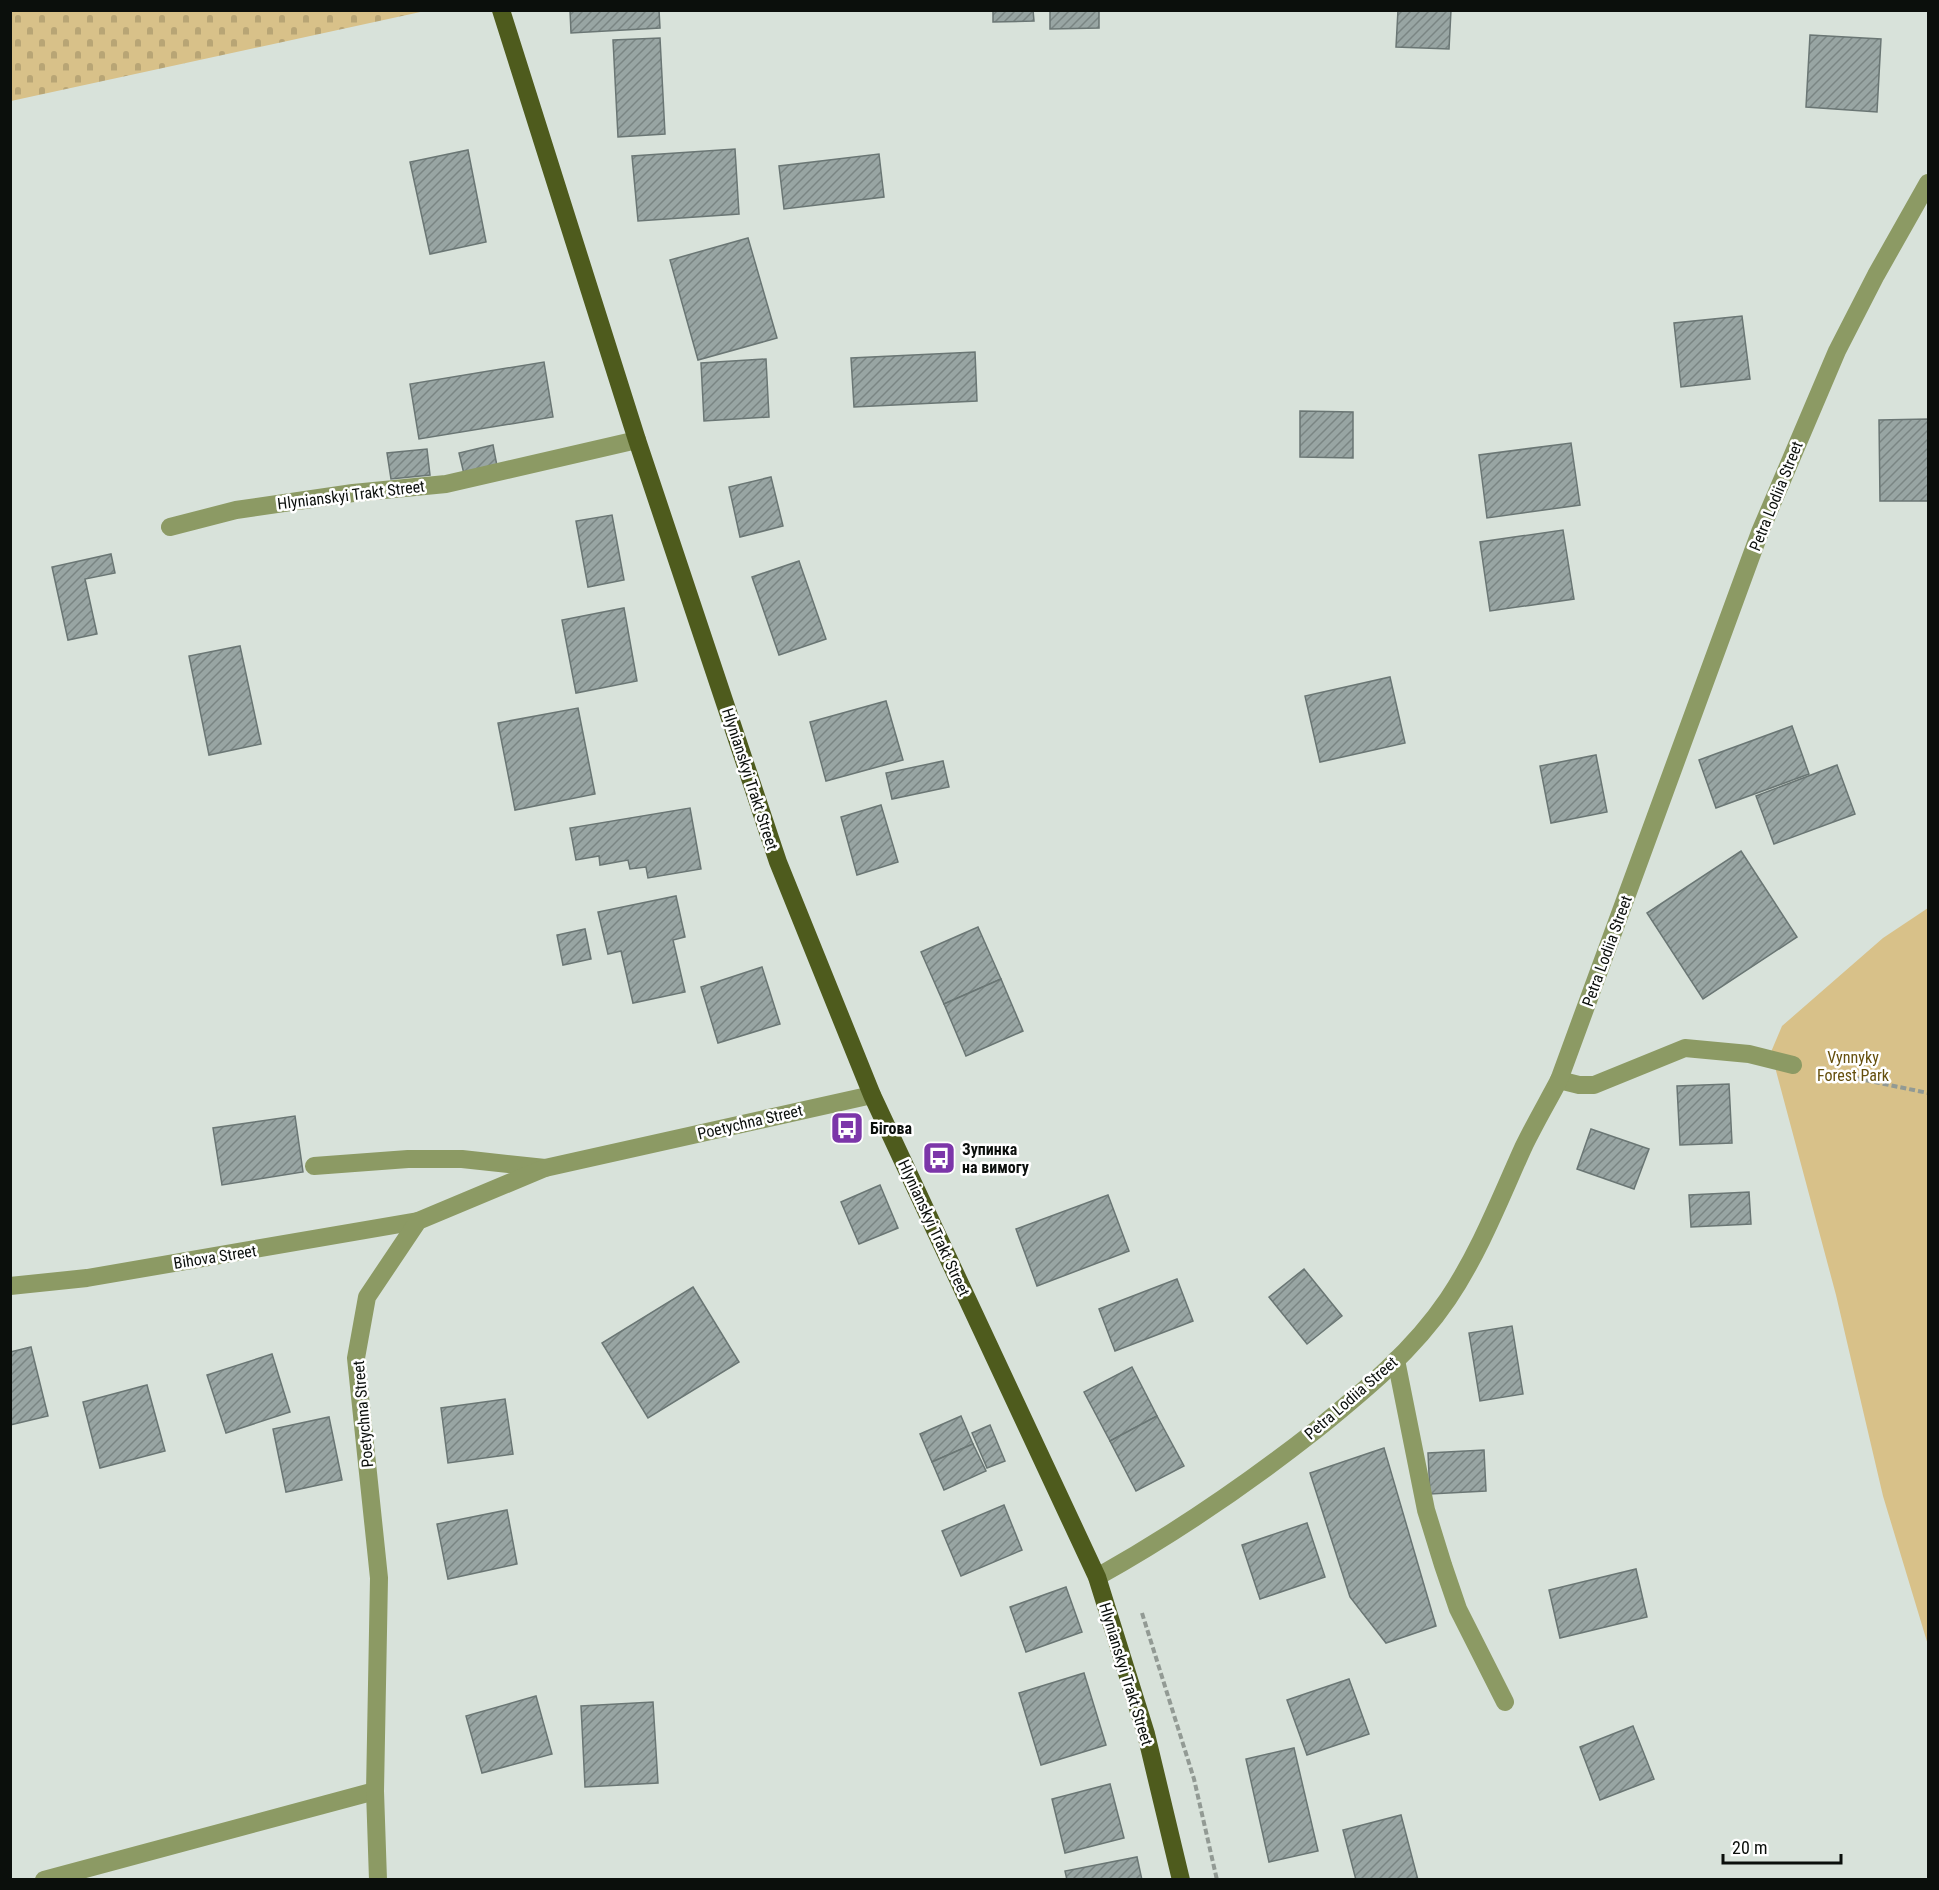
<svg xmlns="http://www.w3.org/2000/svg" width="1939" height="1890" viewBox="0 0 1939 1890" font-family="'Roboto Condensed',sans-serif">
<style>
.cemetery{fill:url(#cemetery-stones)}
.park{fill:#d8c189}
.building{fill:url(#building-hatch);stroke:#6a7674;stroke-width:1.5}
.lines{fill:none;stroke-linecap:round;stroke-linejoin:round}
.path{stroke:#929a94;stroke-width:4;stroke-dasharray:6 3;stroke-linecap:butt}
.lane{stroke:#8c9a64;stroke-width:18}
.street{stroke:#8c9a64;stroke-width:18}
.primary{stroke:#4e5b1d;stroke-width:18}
.labels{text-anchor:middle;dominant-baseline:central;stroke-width:5;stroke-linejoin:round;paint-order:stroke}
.street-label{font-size:16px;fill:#0b0f0c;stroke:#fff}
.park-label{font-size:16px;fill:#654f0d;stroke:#fff}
.poi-label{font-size:16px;font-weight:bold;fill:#0b0f0c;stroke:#fff;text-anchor:start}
</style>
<defs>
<pattern id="cemetery-stones" width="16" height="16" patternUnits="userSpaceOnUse" patternTransform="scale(1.5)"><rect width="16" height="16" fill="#d8c189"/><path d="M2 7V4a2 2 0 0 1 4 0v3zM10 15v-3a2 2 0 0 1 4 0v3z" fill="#b8a575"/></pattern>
<pattern id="building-hatch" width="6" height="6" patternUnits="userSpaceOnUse" patternTransform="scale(1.5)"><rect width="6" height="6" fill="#98a5a3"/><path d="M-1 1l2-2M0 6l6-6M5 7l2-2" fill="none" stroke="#7a8583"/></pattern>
</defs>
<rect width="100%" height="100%" fill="#d8e2da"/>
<!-- cemetery -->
<polygon class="cemetery" points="11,10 425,10 425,11 11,101"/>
<!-- park -->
<polygon class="park" points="1928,908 1928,1645 1883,1496 1836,1295 1771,1052 1782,1026 1883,938"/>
<!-- building -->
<g class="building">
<polygon points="570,10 659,10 660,28 571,33"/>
<polygon points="993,10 1033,10 1034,21 993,22"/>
<polygon points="1050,10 1099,10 1099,28 1050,29"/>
<polygon points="1398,10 1451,10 1449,49 1396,47"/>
<polygon points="1810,35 1881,39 1877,112 1806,107"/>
<polygon points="660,38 665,134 618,137 613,40"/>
<polygon points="735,149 739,214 638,221 632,156"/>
<polygon points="468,150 486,242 430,254 410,162"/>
<polygon points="879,154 884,197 784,209 779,166"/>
<polygon points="748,238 777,338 698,360 670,260"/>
<polygon points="1742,316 1750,379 1681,387 1674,323"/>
<polygon points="975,352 977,401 854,407 851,358"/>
<polygon points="766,359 769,417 704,421 701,363"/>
<polygon points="544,362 553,417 419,439 410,384"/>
<polygon points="1300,411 1353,412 1353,458 1300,457"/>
<polygon points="1928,419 1928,501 1880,501 1879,420"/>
<polygon points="1571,443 1580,505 1487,518 1479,455"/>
<polygon points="493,445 497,466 464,474 459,453"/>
<polygon points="427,449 430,475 391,479 387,453"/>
<polygon points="771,477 783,526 740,537 729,487"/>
<polygon points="612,515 624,580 588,587 576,521"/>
<polygon points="1563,530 1574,599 1490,611 1480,542"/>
<polygon points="111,554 115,573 85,579 97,634 68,640 52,567"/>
<polygon points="799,561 826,639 779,655 752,577"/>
<polygon points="624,608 637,681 576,693 562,620"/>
<polygon points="240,646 261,744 209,755 189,656"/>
<polygon points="1390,677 1405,743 1320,762 1305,696"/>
<polygon points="886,701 903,760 826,781 810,722"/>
<polygon points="578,708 595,794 515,810 498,723"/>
<polygon points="1792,726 1809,774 1716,808 1699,760"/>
<polygon points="1596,755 1607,812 1551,823 1540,766"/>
<polygon points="943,761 949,787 892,799 886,773"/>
<polygon points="1837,765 1855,814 1774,844 1756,796"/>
<polygon points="881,805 898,862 857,875 841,817"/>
<polygon points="690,808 701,869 648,878 646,867 630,869 628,860 600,865 599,856 576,860 570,828"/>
<polygon points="1741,851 1797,937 1703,999 1647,913"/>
<polygon points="676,896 685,937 673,940 685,992 633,1003 621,951 608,954 598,912"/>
<polygon points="978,927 1001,979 944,1004 921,952"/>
<polygon points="585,929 591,959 563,965 557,935"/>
<polygon points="762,967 780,1024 718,1043 701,987"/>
<polygon points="1001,979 1023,1031 966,1056 944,1004"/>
<polygon points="1729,1084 1732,1143 1680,1145 1677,1086"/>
<polygon points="295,1116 303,1172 222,1185 213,1128"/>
<polygon points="1591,1129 1649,1149 1634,1189 1577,1169"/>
<polygon points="880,1185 898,1228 859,1244 841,1202"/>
<polygon points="1749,1192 1751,1224 1691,1227 1689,1195"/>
<polygon points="1108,1195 1129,1251 1037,1286 1016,1229"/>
<polygon points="1304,1269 1342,1316 1307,1344 1269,1297"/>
<polygon points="1177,1279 1193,1321 1115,1351 1099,1309"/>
<polygon points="693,1287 739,1362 648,1418 602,1343"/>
<polygon points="1512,1326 1523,1394 1480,1401 1469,1333"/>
<polygon points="31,1347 48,1416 10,1425 10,1352"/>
<polygon points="272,1354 290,1412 226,1433 207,1375"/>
<polygon points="1132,1367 1157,1416 1110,1441 1084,1392"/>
<polygon points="147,1385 165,1451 100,1468 83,1402"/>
<polygon points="505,1399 513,1454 448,1463 441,1408"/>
<polygon points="961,1416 973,1444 932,1462 920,1434"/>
<polygon points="1157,1416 1184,1466 1136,1491 1110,1441"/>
<polygon points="329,1417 342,1480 286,1492 273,1429"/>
<polygon points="990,1425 1005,1461 987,1468 972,1433"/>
<polygon points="973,1444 986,1471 944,1490 932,1462"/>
<polygon points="1384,1448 1436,1626 1386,1643 1350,1597 1310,1473"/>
<polygon points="1484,1450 1486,1491 1430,1494 1428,1453"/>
<polygon points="1004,1505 1022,1550 961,1576 942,1531"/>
<polygon points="507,1510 517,1564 448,1579 437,1524"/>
<polygon points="1307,1523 1325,1577 1260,1599 1242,1545"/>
<polygon points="1636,1569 1647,1617 1560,1638 1549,1590"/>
<polygon points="1066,1587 1082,1632 1026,1652 1010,1607"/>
<polygon points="1084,1673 1106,1745 1041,1765 1019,1693"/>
<polygon points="1349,1679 1369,1734 1307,1755 1287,1700"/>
<polygon points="536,1696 552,1754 482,1773 466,1716"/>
<polygon points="653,1702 658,1783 585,1787 581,1706"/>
<polygon points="1633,1726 1654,1779 1600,1800 1580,1747"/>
<polygon points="1294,1748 1318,1851 1269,1862 1246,1759"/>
<polygon points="1110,1784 1124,1838 1065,1853 1052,1799"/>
<polygon points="1401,1815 1418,1880 1356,1880 1343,1830"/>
<polygon points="1137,1857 1142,1880 1067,1880 1065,1871"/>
</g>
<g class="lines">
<!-- path -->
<g class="path">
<polyline points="1821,1071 1928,1093"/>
<polyline points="1142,1613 1194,1779 1217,1880"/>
</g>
<!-- lane -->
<g class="lane">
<polyline points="170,527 236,510 353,493 446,484 637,440"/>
<polyline points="1559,1080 1579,1085 1594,1085 1685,1048 1749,1054 1793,1065"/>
<polyline points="314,1166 408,1159 462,1159 545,1168"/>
<polyline points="1396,1360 1426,1510 1443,1565 1458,1609 1505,1702"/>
<polyline points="44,1880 375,1791"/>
</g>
<!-- street -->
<g class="street">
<polyline points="10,1286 87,1278 418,1221"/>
<path d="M1097 1577C1174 1534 1246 1485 1316 1430 1364 1391 1413 1351 1448 1299 1479 1253 1500 1199 1523 1148 1534 1125 1547 1103 1559 1080L1760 532 1837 351 1876 275 1928 183"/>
<polyline points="378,1880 375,1791 379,1578 356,1358 367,1297 418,1221 545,1168 872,1095"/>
</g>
<!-- primary -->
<polyline class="primary" points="501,10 637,440 778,862 872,1095 1097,1577 1146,1734 1181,1880"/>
</g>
<!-- icons -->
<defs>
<symbol id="bus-square" viewBox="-11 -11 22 22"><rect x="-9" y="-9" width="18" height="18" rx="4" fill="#7c36a9" stroke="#fff"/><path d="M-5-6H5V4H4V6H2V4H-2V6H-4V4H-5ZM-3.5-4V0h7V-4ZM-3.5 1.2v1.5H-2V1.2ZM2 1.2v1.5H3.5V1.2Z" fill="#fff"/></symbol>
</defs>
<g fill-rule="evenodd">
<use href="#bus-square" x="828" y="1109" width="38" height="38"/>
<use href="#bus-square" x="920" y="1139" width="38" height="38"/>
</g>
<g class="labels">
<!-- street labels -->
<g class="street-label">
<text transform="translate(351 495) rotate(-7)">Hlynianskyi Trakt Street</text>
<text transform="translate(1776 496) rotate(-68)">Petra Lodiia Street</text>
<text transform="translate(750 779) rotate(72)">Hlynianskyi Trakt Street</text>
<text transform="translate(1607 951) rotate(-70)">Petra Lodiia Street</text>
<text transform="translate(750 1122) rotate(-13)">Poetychna Street</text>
<text transform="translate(934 1228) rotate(65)">Hlynianskyi Trakt Street</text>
<text transform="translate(215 1257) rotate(-9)">Bihova Street</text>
<text transform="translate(1351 1398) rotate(-41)">Petra Lodiia Street</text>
<text transform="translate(363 1414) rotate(-95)">Poetychna Street</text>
<text transform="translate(1126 1674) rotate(73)">Hlynianskyi Trakt Street</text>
</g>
<!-- park labels -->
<g class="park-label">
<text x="1853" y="1057">Vynnyky<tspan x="1853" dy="18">Forest Park</tspan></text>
</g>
<!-- poi labels -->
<g class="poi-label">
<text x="870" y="1128">Бігова</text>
<text x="962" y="1149">Зупинка<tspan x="962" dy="18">на вимогу</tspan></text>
</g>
</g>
<!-- border -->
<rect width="1939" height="1890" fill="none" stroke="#0b0f0c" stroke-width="24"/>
<!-- scale -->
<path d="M1723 1854v9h118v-9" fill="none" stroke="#0b0f0c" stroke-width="3"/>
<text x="1732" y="1854" font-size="18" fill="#0b0f0c" stroke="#ffffff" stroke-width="4.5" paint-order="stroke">20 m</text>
</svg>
